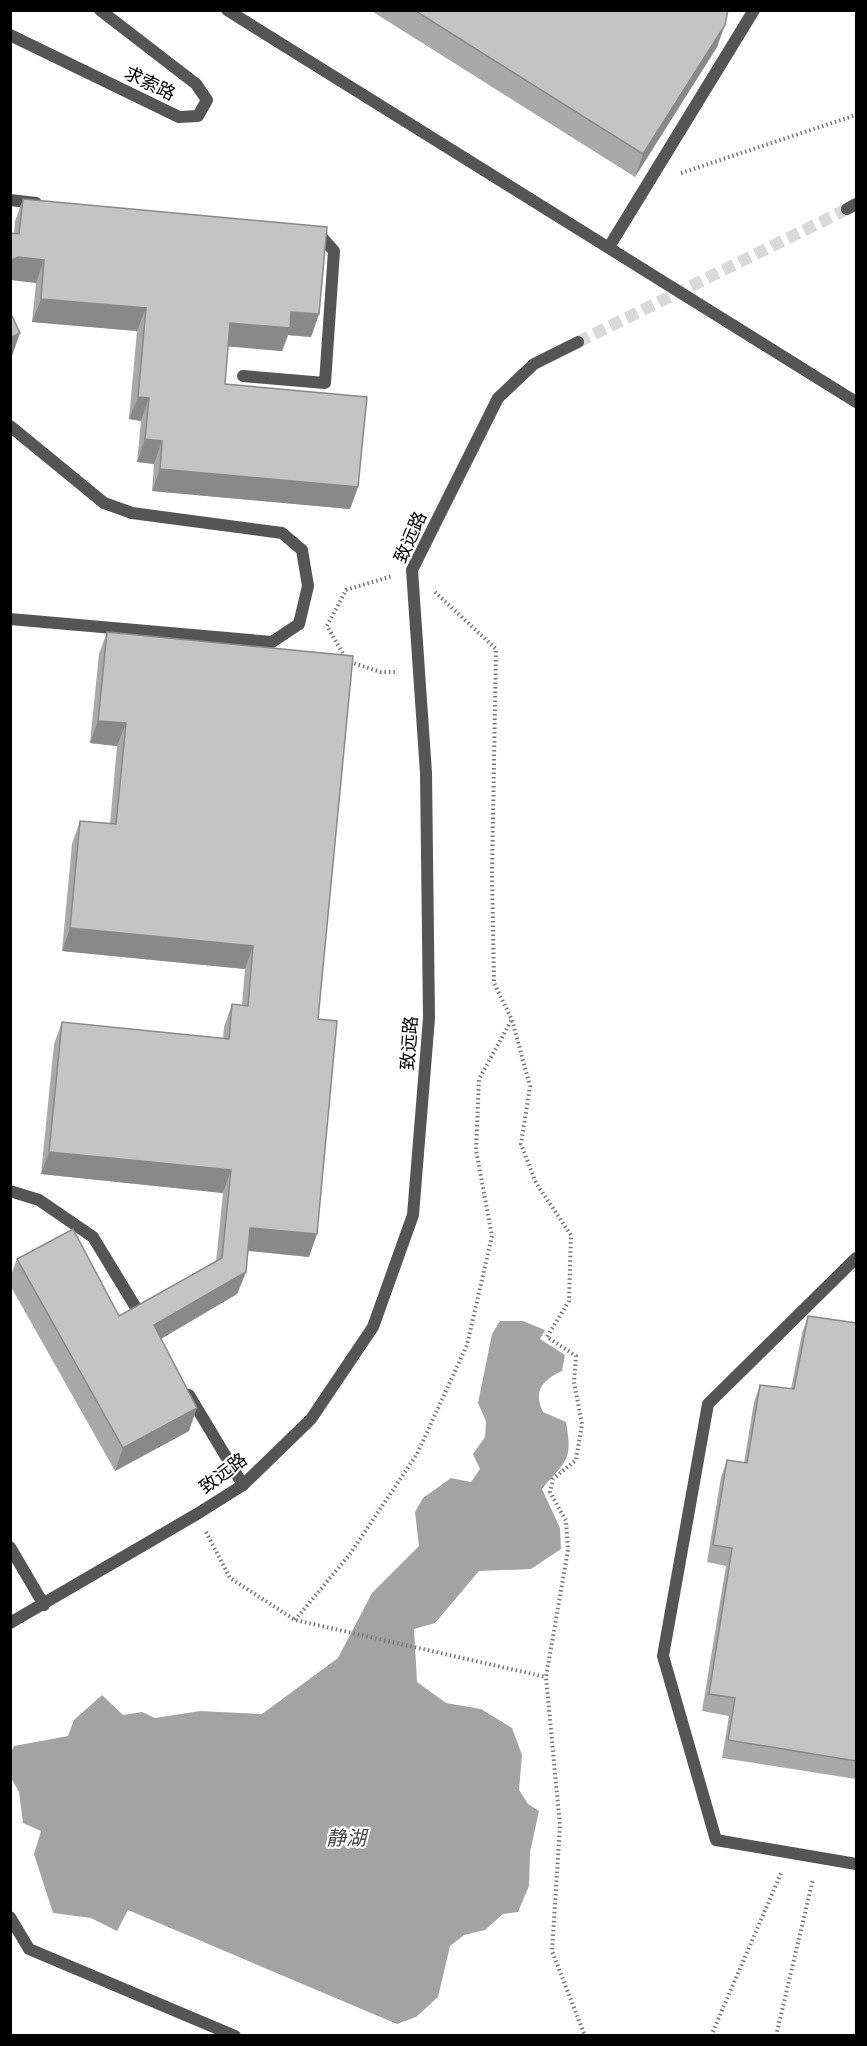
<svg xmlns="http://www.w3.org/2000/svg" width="867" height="2046" viewBox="0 0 867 2046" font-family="'DejaVu Sans','Noto Sans SC',sans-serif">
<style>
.water{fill:#a3a3a3}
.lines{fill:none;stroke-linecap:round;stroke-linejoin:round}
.minor-tunnel{stroke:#d9d9d9;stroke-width:12;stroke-dasharray:12 6;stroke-linecap:butt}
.path{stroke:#777;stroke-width:4;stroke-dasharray:1.5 3;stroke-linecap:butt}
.service{stroke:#555;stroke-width:12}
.minor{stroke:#555;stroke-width:12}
.wall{fill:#a9a9a9}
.shaded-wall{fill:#898989}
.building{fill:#c4c4c4;stroke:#898989;stroke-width:1.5}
.labels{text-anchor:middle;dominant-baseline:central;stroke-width:4.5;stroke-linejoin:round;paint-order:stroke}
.street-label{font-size:18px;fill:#000;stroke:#fff}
.water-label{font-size:20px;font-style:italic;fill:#444;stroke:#fff}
</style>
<rect width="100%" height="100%" fill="#fff"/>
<!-- water -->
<path class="water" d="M500 1321H523L545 1330 540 1339 565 1355 562 1371C542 1380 533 1391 543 1412L566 1422C573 1462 566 1460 542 1489L560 1528 561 1549 531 1569 479 1571 435 1623 414 1629 417 1682 446 1703 481 1709 512 1728 522 1755 519 1790 528 1804 539 1811 530 1852 529 1886 518 1912 503 1914 485 1930 464 1935 450 1946 438 1997 416 2017 397 2024 128 1910 117 1931 91 1918 53 1913 34 1854 41 1831 23 1823 19 1792 11 1778V1752L14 1746 68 1736 74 1720 102 1695 123 1715 142 1712 155 1718 200 1711 262 1714 338 1658 372 1593 419 1546 415 1512 423 1498 451 1478 471 1482 480 1469 473 1454 485 1437 486 1421 478 1403 492 1334Z"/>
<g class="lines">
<!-- minor-tunnel -->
<polyline class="minor-tunnel" points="578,342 847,209"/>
<!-- path -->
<g class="path">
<polyline points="681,173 856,115"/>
<polyline points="435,592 496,649 492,874 494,983 512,1020 530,1086 521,1144 536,1183 571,1235 569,1301 547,1337 576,1356 574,1382 582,1424 576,1460 553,1479 550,1492 566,1521 568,1550 546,1677 560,1826 552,1951 585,2036"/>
<polyline points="345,657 327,626 346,590 392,576"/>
<polyline points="350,662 381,672 398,672"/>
<polyline points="206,1532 230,1578 295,1620 546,1677"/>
<polyline points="295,1620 350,1554 417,1454 467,1345 492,1236 476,1150 479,1079 511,1021"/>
<polyline points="711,2036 782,1871"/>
<polyline points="776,2036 813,1879"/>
</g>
<!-- service -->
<g class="service">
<polyline points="10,200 36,203"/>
<polyline points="609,247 754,10"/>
<polyline points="243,376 325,383 334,251 318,233 313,232"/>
<polyline points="10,426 104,503 132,513 282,533 302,550 308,586 299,624 272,642 10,619"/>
<polyline points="10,1191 39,1200 93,1237 144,1321"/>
<polyline points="856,1258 708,1404 663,1656 716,1840 856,1864"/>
<polyline points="189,1395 243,1485"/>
<polyline points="10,1917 29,1949 235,2036"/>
</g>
<!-- minor -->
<g class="minor">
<polyline points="227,10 856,402"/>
<polyline points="10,35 179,117 198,116 207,100 196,84 100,10"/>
<polyline points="847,209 856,204"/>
<polyline points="10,1547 44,1605"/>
<polyline points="10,1623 197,1514 243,1485 311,1419 373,1327 413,1215 429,1018 426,773 412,570 498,398 534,364 578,342"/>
</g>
</g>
<!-- wall -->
<g class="wall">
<polygon points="370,10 728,10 717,47 635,177"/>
<polygon points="23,199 319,314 311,337 288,335 282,351 228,346 225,384 358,487 350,509 152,491 154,464 137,462 141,421 129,419 137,331 32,322 36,283 14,234 15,221"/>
<polygon points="107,632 318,1019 309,1257 248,1251 246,1272 237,1294 161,1339 189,1431 115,1471 10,1285 10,1278 17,1259 119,1316 216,1262 223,1193 41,1174 54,1044 62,1022 223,1038 224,1027 232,1004 242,1005 245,969 62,951 72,844 80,821 110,824 117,746 90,743 99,654"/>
<polygon points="808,1316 856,1323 856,1779 722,1758 729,1716 702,1711 726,1566 707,1562 721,1477 727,1460 744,1463 754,1402 760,1385 791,1389 802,1333"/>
</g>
<!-- shaded-wall -->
<g class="shaded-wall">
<polygon points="725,25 717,47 635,177 643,154"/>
<polygon points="18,257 44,260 36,283 10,280 10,261"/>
<polygon points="41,299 146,308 137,331 32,322"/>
<polygon points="291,312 319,314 311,337 288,335 282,351 222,346 230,323"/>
<polygon points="20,333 12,356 10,356 10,338"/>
<polygon points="138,397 149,398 141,421 129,419"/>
<polygon points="145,439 162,441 154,464 137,462"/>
<polygon points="160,469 358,487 350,509 152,491"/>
<polygon points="98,721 126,723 117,746 90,743"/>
<polygon points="70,928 253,946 245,969 62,951"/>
<polygon points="49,1152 231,1170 223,1193 41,1174"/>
<polygon points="250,1228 317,1234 309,1257 242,1250"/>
<polygon points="246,1272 237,1294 145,1348 154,1325"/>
<polygon points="197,1408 189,1431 115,1471 123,1448"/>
</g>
<!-- building -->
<g class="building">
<polygon points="414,10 728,10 725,25 643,154"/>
<polygon points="23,199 327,227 319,314 291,312 290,328 230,323 225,384 367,397 358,487 160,469 162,441 145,439 149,398 138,397 146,308 41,299 44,260 18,257 10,261 10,233 19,234"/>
<polygon points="10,312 20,333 10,338"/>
<polygon points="107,632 353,656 318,1019 337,1021 317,1234 250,1228 246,1272 154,1325 197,1408 123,1448 17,1259 73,1229 119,1316 222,1258 231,1170 49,1152 62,1022 229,1039 232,1004 248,1006 253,946 70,928 80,821 116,824 126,723 98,721"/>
<polygon points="808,1316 856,1323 856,1761 728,1740 735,1698 709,1694 732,1548 713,1545 727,1460 747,1463 760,1385 794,1389"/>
</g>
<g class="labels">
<!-- street labels -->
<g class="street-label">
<text transform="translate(150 83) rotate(26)">求索路</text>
<text transform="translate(410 537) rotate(-66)">致远路</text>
<text transform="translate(409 1043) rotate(-86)">致远路</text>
<text transform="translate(223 1473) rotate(-37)">致远路</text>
</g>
<!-- water labels -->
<g class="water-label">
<text x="346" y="1838">静湖</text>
</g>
</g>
<!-- border -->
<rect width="867" height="2046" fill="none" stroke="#000000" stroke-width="24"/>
</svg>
